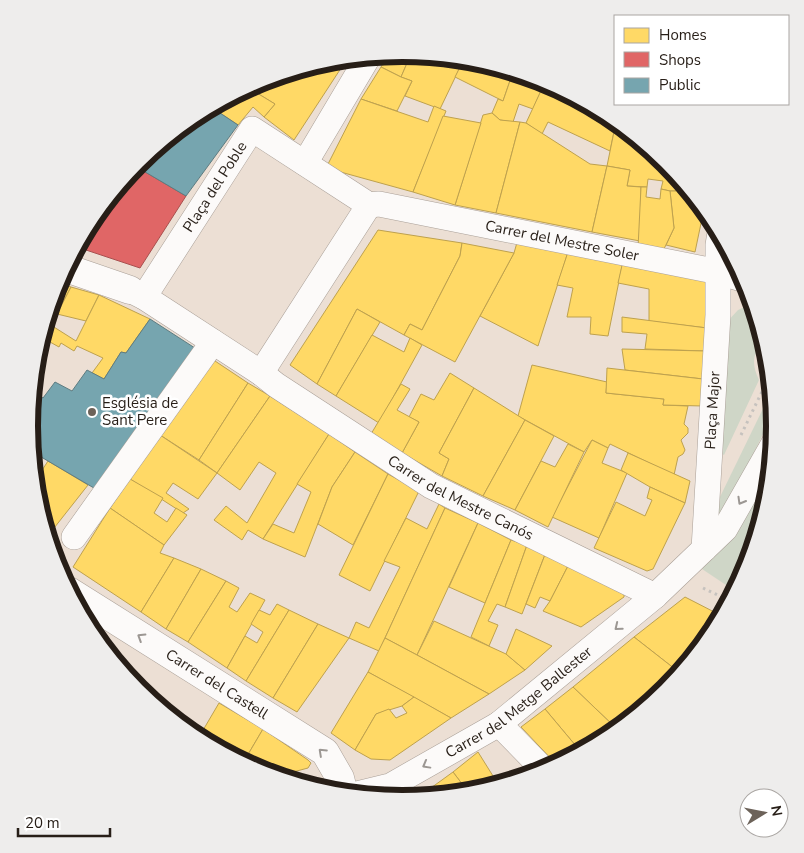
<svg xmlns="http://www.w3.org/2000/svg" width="804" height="853" viewBox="0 0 804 853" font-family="'Nunito Sans',sans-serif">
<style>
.green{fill:#cfd6c7}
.homes{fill:#ffd966;stroke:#bea14e}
.shops{fill:#e06666;stroke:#a8504e}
.public{fill:#76a5af;stroke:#5e7c81}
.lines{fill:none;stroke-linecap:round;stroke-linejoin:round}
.pedestrian-casing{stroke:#a99f97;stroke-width:26}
.minor-casing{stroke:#a99f97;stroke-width:29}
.path{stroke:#c6c2be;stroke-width:3;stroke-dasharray:2.5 4;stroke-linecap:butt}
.pedestrian{stroke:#fcfaf9;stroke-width:25}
.minor{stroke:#fcfaf9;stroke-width:28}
.oneway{stroke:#9c9793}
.poi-dot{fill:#6c6259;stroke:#fff;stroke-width:2}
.labels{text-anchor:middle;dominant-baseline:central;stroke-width:5;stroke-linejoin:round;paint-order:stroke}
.street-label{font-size:15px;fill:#271e17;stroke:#fff}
.poi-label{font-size:15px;fill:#271e17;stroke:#fff;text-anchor:start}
.rim{fill:none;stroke:#271e17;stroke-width:6}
</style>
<rect width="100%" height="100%" fill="#ecdfd4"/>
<!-- green -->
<g class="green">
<path d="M753 303 765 343C751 354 752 365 759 380L724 455 715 450 726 323 738 310Z"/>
<polygon points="772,390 774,411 723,517 718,512 718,501"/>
<path d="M770 477C766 516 754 556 735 591L702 569 732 532Z"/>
</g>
<!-- homes -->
<g class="homes">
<polygon points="402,53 411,54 401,77 381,67 388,55"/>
<polygon points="411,54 464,59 440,109 405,96 412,81 401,77"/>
<polygon points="347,59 294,140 264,117 275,104 252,90 257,83 329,60"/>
<polygon points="464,59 475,60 513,72 503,101 455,77"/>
<polygon points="381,67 401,77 412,81 397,111 361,99"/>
<polygon points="513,72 545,82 533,109 519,104 513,122 500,120 492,113 498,99 503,101"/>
<polygon points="545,82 610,116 616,122 610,151 548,122 542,134 526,123"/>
<polygon points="257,83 252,90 275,104 264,117 253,107 238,125 211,107"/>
<polygon points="361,99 428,122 434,106 446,111 413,192 326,168"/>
<polygon points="492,113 500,120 520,122 496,213 455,205 483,115"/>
<polygon points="443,116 481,123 455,205 413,192"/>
<polygon points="520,122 526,123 590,164 607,166 592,232 496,213"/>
<polygon points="616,122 666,163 678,177 676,191 670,191 661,189 663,181 648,179 647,187 627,186 630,170 607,166"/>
<polygon points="607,166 630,170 627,186 641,187 640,241 592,232"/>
<polygon points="678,177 704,209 695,252 666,245 674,228 670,191 676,191"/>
<polygon points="641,187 647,187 646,197 660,199 661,189 670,191 674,228 663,251 638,248"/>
<polygon points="378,230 462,243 460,256 422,330 410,324 404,335 357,309 317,384 290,365"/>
<polygon points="518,239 569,249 538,346 480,316 514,253"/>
<polygon points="462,243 514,253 455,362 404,335 410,324 422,330 460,256"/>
<polygon points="569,249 623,261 608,336 590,334 591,317 567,317 573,288 557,285"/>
<polygon points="623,261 712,278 707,328 649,321 649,289 618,283"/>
<polygon points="58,282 71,287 57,314 49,311"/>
<polygon points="71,287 99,295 86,321 57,314"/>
<polygon points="99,295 150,319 126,353 121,352 104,379 92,373 103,358 77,346 74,351 61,343 59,347 41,337 46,322 76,341"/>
<polygon points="357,309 380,322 336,396 317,384"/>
<polygon points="622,317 707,328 705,351 645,349 647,334 622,332"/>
<polygon points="372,335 404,352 410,338 422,345 379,423 336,396"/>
<polygon points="622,349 705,351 703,379 625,370"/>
<polygon points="212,359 248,383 199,460 160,435"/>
<polygon points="532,365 607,382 606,393 664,399 663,405 688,406 684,424 688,428 688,433 681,440 685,450 683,454 678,457 674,475 610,444 608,448 592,440 584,452 518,416"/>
<polygon points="607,368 703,379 703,406 663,405 664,399 606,393"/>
<polygon points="450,373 474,388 439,453 449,459 442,476 402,453 419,422 409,417 421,394 434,400"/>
<polygon points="248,383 270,396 217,473 199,460"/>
<polygon points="401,384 410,389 397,410 419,422 402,453 371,434"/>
<polygon points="474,388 525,420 483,496 442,476 449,459 439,453"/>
<polygon points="270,396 329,434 263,539 248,530 242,540 214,520 226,506 247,523 276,473 259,462 240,490 217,473"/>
<polygon points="525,420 554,436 515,510 483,496"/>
<polygon points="329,434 355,452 332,487 305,557 263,539 273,524 294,533 311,492 297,484"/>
<polygon points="160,435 217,473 198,499 173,483 166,493 189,509 183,513 130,479"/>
<polygon points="592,440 608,448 602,463 627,473 599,538 552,517"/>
<polygon points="568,444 584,452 548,527 515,510 541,461 555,467"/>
<polygon points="355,452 388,474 353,545 318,524 332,487"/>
<polygon points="628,453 690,481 685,503 650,487 621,470"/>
<polygon points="48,461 88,485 47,537 36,499 33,471 39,475"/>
<polygon points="388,474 419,491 370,591 339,575"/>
<polygon points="130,479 163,498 154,513 167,522 176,508 187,515 164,545 110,508"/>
<polygon points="650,487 685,503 653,569 647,571 594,548 616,502 645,516 652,500 647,498"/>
<polygon points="439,504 445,508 379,651 349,638 356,622 369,628 400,567 384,561 406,518 427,529"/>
<polygon points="110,508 164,545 160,553 174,558 141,612 73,567"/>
<polygon points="445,508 478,523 417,655 385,638"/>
<polygon points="478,523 511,540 485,603 449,587"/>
<polygon points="511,540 527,545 505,607 497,604 488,621 498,625 489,646 471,637"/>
<polygon points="527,545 546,552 522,614 505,607"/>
<polygon points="546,552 569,564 550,601 540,597 535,608 526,604"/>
<polygon points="174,558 201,569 166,629 141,612"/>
<polygon points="569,564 624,593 624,597 581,627 543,611 550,601"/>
<polygon points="201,569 226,581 188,642 166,629"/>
<polygon points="226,581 239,588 229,607 237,612 250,593 265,600 227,668 188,642"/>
<polygon points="685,597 722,616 712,634 680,673 634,637"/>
<polygon points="277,604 289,610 246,681 227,668 245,636 257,643 263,632 251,624 259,610 270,615"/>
<polygon points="289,610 318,624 273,698 246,681"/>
<polygon points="434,621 506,654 525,670 489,694 417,655"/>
<polygon points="318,624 349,638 297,712 273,698"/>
<polygon points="516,629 552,646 525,670 506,654"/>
<polygon points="634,637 680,673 666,691 618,730 573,687"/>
<polygon points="385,638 417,655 489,694 451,718 368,672"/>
<polygon points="368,672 414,697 402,706 376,714 355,750 331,733"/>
<polygon points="573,687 618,730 609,737 581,752 545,709"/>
<polygon points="414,697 451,718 390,760 371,759 355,750 376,714 389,709 396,718 407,713 402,706"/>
<polygon points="219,703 263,729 243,763 193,736 195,733 199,737"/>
<polygon points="545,709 581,752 557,765 521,727"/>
<polygon points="263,729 308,760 311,763 308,768 278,776 257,762 253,768 243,763"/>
<polygon points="478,752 498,784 505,779 507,783 469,793 453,772"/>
<polygon points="453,772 469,793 417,798"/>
</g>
<!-- shops -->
<polygon class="shops" points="135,166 186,196 140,268 77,247 92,219"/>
<!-- public -->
<g class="public">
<polygon points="211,107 238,125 186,196 135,166 195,116"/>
<polygon points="150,319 198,350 99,491 31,451 29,426 32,391 43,398 55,382 72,391 87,370 104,379 121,352 126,353"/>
</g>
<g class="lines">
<defs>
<g id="pedestrian">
<polyline points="305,163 368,57"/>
<path id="s1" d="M130 290 144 297 261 373 276 385 431 486 655 596"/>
<path id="s2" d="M144 297 252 129 369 205 379 204 719 272 745 280"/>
<polyline points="261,373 369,205"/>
<polyline points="74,537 213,342"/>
<path id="s3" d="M704 549 718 315V245L720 233"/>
<polyline points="499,724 545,771"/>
<path id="s4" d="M353 795 390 786 499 724 655 596 725 529 774 443"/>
</g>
<g id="minor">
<polyline points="66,268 130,290"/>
<path id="s5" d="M69 591 325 752 340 778 344 794"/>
</g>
</defs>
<!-- pedestrian casing -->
<use href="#pedestrian" class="pedestrian-casing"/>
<!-- minor casing -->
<use href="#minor" class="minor-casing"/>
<!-- path -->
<g class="path">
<polyline points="741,435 770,375"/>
<polyline points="703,588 730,601"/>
</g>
<!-- pedestrian -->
<use href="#pedestrian" class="pedestrian"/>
<!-- minor -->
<use href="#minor" class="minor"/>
</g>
<!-- one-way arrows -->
<defs><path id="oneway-chevron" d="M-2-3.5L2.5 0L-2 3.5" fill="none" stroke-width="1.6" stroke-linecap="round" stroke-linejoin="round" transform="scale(1.25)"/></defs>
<g class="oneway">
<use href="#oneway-chevron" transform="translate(741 501) rotate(120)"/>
<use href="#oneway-chevron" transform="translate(618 627) rotate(141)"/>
<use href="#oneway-chevron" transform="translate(141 637) rotate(-148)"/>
<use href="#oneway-chevron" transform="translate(322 752) rotate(-137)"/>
<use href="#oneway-chevron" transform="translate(426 765) rotate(151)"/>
</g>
<!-- markers -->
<circle class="poi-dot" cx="92" cy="412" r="5"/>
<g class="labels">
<!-- street labels -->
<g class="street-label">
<text stroke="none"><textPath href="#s2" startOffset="131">Plaça del Poble</textPath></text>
<text stroke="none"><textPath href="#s2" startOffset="536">Carrer del Mestre Soler</textPath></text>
<text stroke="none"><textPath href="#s3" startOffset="139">Plaça Major</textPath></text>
<text stroke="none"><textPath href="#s1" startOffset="391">Carrer del Mestre Canós</textPath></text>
<text stroke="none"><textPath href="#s5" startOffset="175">Carrer del Castell</textPath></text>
<text stroke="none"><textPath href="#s4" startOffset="192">Carrer del Metge Ballester</textPath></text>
</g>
<!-- poi labels -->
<g class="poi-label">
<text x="102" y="403">Església de<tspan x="102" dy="17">Sant Pere</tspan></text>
</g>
</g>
<!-- crop -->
<path d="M0 0H804V853H0ZM38 426a364 364 0 1 1 728 0a364 364 0 1 1-728 0Z" fill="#eeedec" fill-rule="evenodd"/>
<path class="rim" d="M38 426a364 364 0 1 1 728 0a364 364 0 1 1-728 0Z"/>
<!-- legend -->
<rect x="614" y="15" width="175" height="90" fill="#ffffff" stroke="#a9a5a2"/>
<rect x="624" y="28" width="25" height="15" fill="#ffd966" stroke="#a9a5a2"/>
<text x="659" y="40" font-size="15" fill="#271e17">Homes</text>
<rect x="624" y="52" width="25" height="15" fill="#e06666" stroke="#a9a5a2"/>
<text x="659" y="65" font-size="15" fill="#271e17">Shops</text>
<rect x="624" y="78" width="25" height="15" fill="#76a5af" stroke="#a9a5a2"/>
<text x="659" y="90" font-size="15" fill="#271e17">Public</text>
<!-- north arrow -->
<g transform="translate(764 813) rotate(80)"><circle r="24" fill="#ffffff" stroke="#a9a5a2"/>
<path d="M0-4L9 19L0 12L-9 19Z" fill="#6c6259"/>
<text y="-8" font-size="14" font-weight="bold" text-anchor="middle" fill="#271e17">N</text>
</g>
<!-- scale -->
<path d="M18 828v8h92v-8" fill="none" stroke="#271e17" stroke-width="2.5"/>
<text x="25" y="828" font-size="15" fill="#271e17" stroke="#ffffff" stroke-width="4" paint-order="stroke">20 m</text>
</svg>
